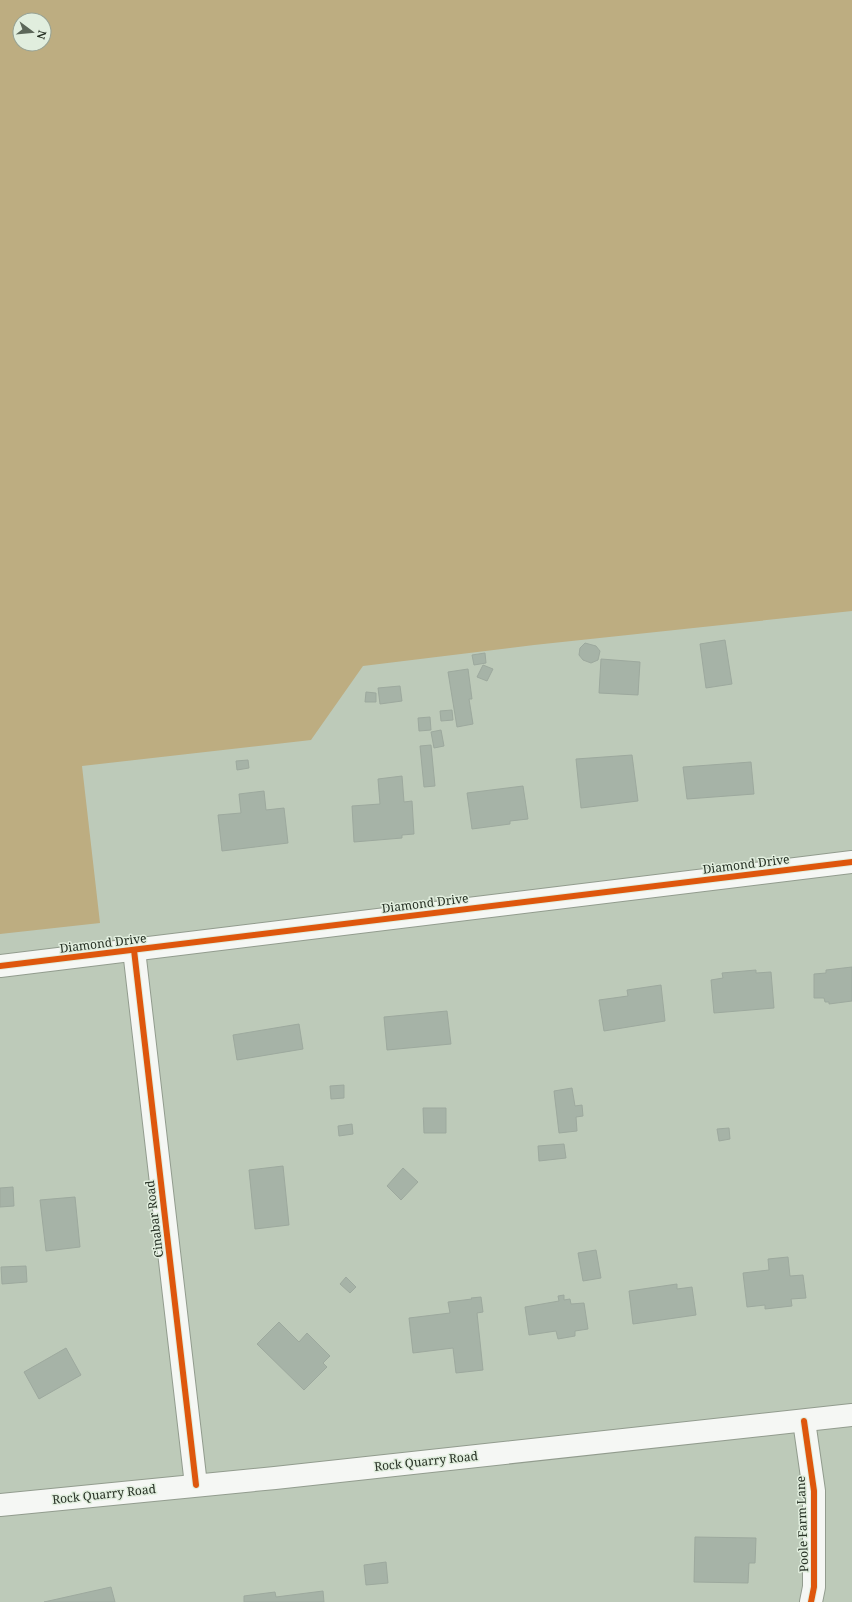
<svg xmlns="http://www.w3.org/2000/svg" width="852" height="1602" viewBox="0 0 852 1602" font-family="'Noto Serif',serif">
<style>
.green{fill:#bdad81;fill-rule:evenodd}
.building{fill:#a6b3a7;stroke:#9da99e}
.lines{fill:none;stroke-linecap:round;stroke-linejoin:round}
.street-casing{stroke:#929c8e;stroke-width:24}
.secondary-casing{stroke:#929c8e;stroke-width:24}
.street{stroke:#f5f7f4;stroke-width:22}
.secondary{stroke:#f5f7f4;stroke-width:22}
.cycleway-casing{stroke:#e1eede;stroke-width:8}
.cycleway{stroke:#de570d;stroke-width:6}
.labels{text-anchor:middle;dominant-baseline:central;stroke-width:3;stroke-linejoin:round;paint-order:stroke}
.street-label{font-size:12px;fill:#273125;stroke:#e1eede}
</style>
<rect width="100%" height="100%" fill="#bdcab9"/>
<!-- green -->
<path class="green" d="M0 0H852V611L534 645 363 666 311 740 82 766 100 923 0 934ZM20 20H44V44H20Z"/>
<!-- building -->
<g class="building">
<polygon points="725,640 732,684 706,688 700,644"/>
<polygon points="585,643 596,646 600,651 598,660 591,663 583,660 579,655 580,648"/>
<polygon points="485,653 486,663 474,665 472,655"/>
<polygon points="601,659 640,662 638,695 599,693"/>
<polygon points="483,665 493,669 487,681 477,677"/>
<polygon points="468,669 472,699 469,699 473,724 457,727 448,672"/>
<polygon points="400,686 402,701 380,704 378,688"/>
<polygon points="366,692 376,693 376,702 365,702"/>
<polygon points="452,710 453,720 441,721 440,711"/>
<polygon points="430,717 431,730 419,731 418,718"/>
<polygon points="441,730 444,746 434,748 431,732"/>
<polygon points="431,745 435,786 424,787 420,746"/>
<polygon points="632,755 638,801 581,808 576,759"/>
<polygon points="248,760 249,768 237,770 236,761"/>
<polygon points="751,762 754,794 687,799 683,767"/>
<polygon points="402,776 404,802 412,801 414,834 402,835 402,838 354,842 352,806 380,804 378,779"/>
<polygon points="523,786 528,819 510,821 510,824 472,829 467,793"/>
<polygon points="264,791 266,810 284,808 288,843 222,851 218,815 241,813 239,794"/>
<polygon points="852,967 852,1001 829,1004 829,1002 825,1002 824,998 814,998 814,974 826,973 826,970"/>
<polygon points="756,970 756,973 771,972 774,1008 714,1013 711,980 723,978 722,973"/>
<polygon points="661,985 665,1021 604,1031 599,1000 628,996 627,990"/>
<polygon points="447,1011 451,1044 387,1050 384,1017"/>
<polygon points="299,1024 303,1049 237,1060 233,1035"/>
<polygon points="344,1085 344,1098 331,1099 330,1086"/>
<polygon points="572,1088 575,1106 582,1105 583,1116 576,1117 577,1131 559,1133 554,1091"/>
<polygon points="423,1108 446,1108 446,1133 424,1133"/>
<polygon points="352,1124 353,1134 339,1136 338,1126"/>
<polygon points="729,1128 730,1139 719,1141 717,1129"/>
<polygon points="564,1144 566,1158 539,1161 538,1146"/>
<polygon points="283,1166 289,1225 255,1229 249,1170"/>
<polygon points="403,1168 418,1182 401,1200 387,1186"/>
<polygon points="13,1187 14,1206 0,1207 0,1188"/>
<polygon points="75,1197 80,1247 46,1251 40,1200"/>
<polygon points="596,1250 601,1278 583,1281 578,1253"/>
<polygon points="788,1257 790,1276 803,1275 806,1298 791,1299 792,1306 765,1309 765,1305 747,1307 743,1273 769,1270 768,1259"/>
<polygon points="26,1266 27,1282 2,1284 1,1267"/>
<polygon points="346,1277 356,1287 350,1293 340,1284"/>
<polygon points="677,1284 677,1289 692,1287 696,1315 633,1324 629,1291"/>
<polygon points="564,1295 564,1300 570,1299 571,1304 584,1303 588,1329 575,1331 575,1336 558,1339 556,1331 529,1335 525,1307 559,1301 558,1296"/>
<polygon points="481,1297 483,1312 477,1313 483,1370 456,1373 453,1348 413,1353 409,1318 450,1313 448,1302 472,1299 471,1298"/>
<polygon points="279,1322 299,1342 307,1333 330,1356 323,1363 327,1367 304,1390 257,1344"/>
<polygon points="66,1348 81,1375 39,1399 24,1372"/>
<polygon points="695,1537 756,1538 755,1563 749,1563 748,1583 694,1582"/>
<polygon points="386,1562 388,1583 366,1585 364,1565"/>
<polygon points="111,1587 115,1602 44,1602"/>
<polygon points="323,1591 324,1602 244,1602 244,1596 275,1592 276,1597"/>
</g>
<g class="lines">
<defs>
<g id="street">
<polyline points="134,950 196,1485"/>
<polyline points="0,966 852,862"/>
<polyline points="804,1421 814,1491 814,1587 811,1602"/>
</g>
<polyline id="secondary" points="0,1505 275,1478 852,1415"/>
</defs>
<!-- street casing -->
<use href="#street" class="street-casing"/>
<!-- secondary casing -->
<use href="#secondary" class="secondary-casing"/>
<!-- street -->
<use href="#street" class="street"/>
<!-- secondary -->
<use href="#secondary" class="secondary"/>
<defs>
<g id="cycleway">
<polyline points="134,950 196,1485"/>
<polyline points="0,966 852,862"/>
<polyline points="804,1421 814,1491 814,1587 811,1602"/>
</g>
</defs>
<!-- cycleway casing -->
<use href="#cycleway" class="cycleway-casing"/>
<!-- cycleway -->
<use href="#cycleway" class="cycleway"/>
</g>
<g class="labels">
<!-- street labels -->
<g class="street-label">
<text transform="translate(746 864) rotate(-7)">Diamond Drive</text>
<text transform="translate(425 903) rotate(-7)">Diamond Drive</text>
<text transform="translate(103 943) rotate(-7)">Diamond Drive</text>
<text transform="translate(154 1219) rotate(-97)">Cinabar Road</text>
<text transform="translate(426 1461) rotate(-6)">Rock Quarry Road</text>
<text transform="translate(104 1494) rotate(-6)">Rock Quarry Road</text>
<text transform="translate(802 1524) rotate(-92)">Poole Farm Lane</text>
</g>
</g>
<!-- north arrow -->
<g transform="translate(32 32) rotate(106)"><circle r="19" fill="#e1eede" stroke="#97a294"/>
<path d="M0-3L7 15L0 10L-7 15Z" fill="#5c6759"/>
<text y="-6" font-size="11" font-weight="bold" text-anchor="middle" fill="#273125">N</text>
</g>
</svg>
